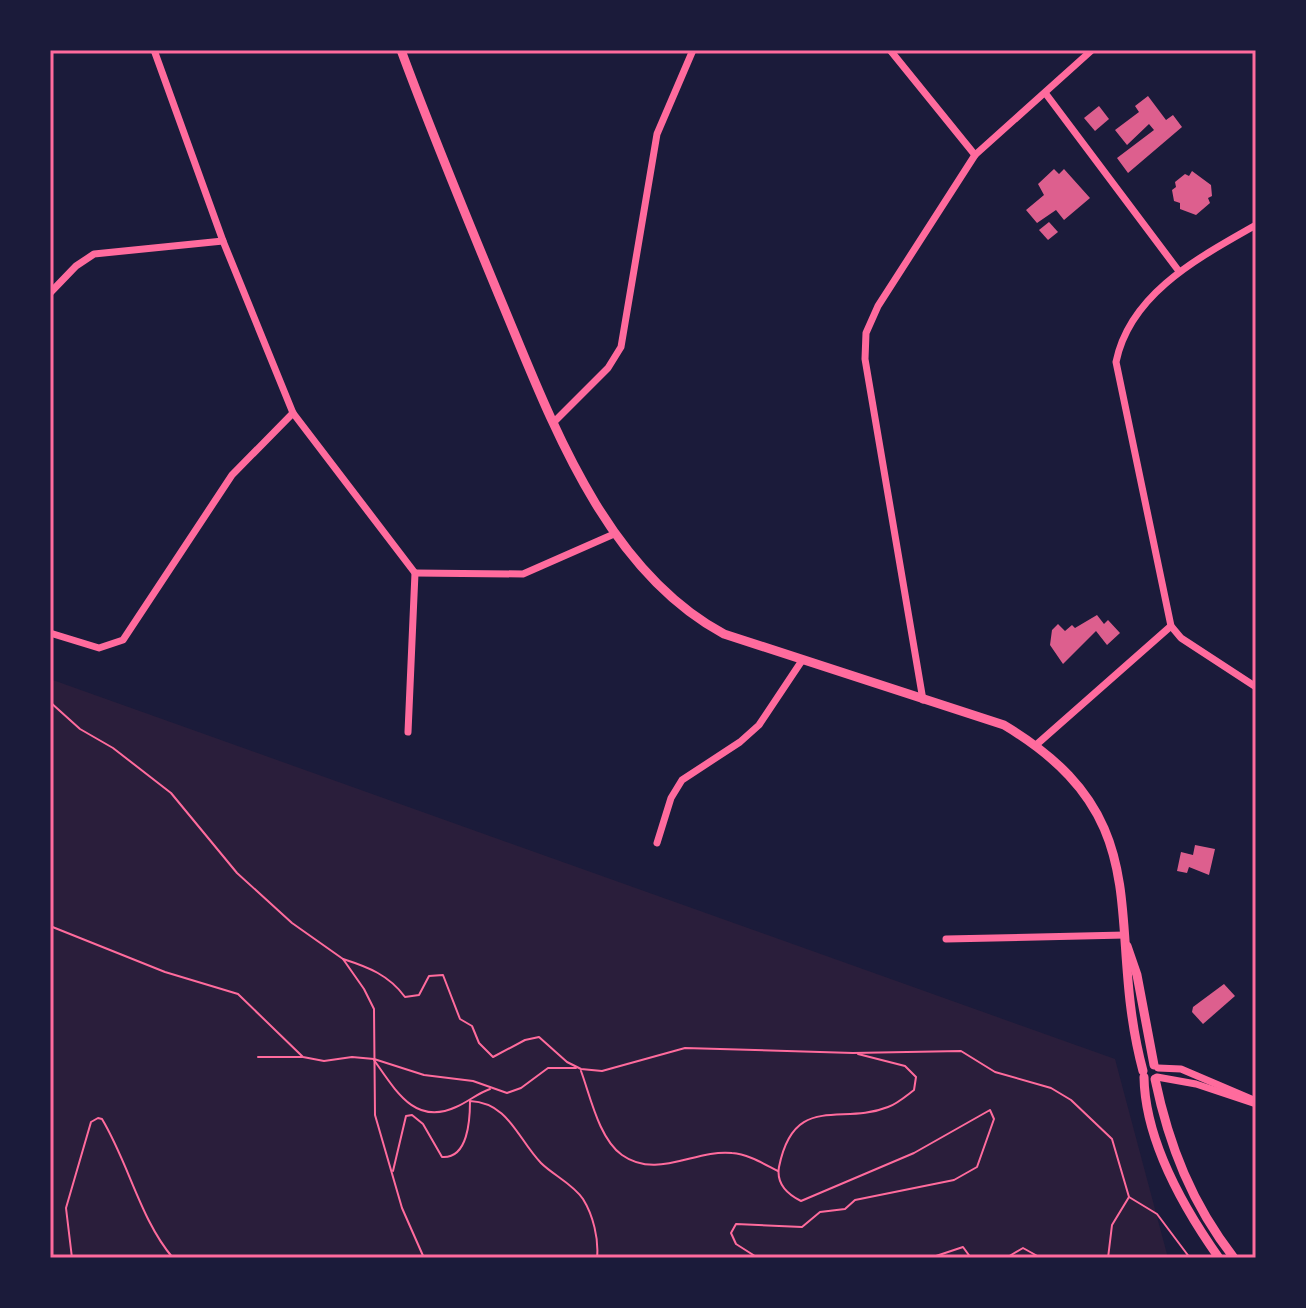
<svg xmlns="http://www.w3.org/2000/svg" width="1306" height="1308" viewBox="0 0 1306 1308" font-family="'Public Sans',sans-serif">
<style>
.green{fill:#2a1e3b}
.building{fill:#dd5f8e}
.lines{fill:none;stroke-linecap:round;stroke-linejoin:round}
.path{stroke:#ff6b9d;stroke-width:2}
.minor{stroke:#ff6b9d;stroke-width:7}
.tertiary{stroke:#ff6b9d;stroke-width:9}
.neatline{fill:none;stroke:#ff6b9d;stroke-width:3}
</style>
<rect width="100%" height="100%" fill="#1b1b3a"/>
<!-- green -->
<polygon class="green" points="50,679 1115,1059 1168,1258 50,1258"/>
<!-- building -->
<g class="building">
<polygon points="1148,96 1166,120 1173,115 1182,127 1128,173 1117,158 1154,130 1149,124 1127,145 1115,130 1139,112 1135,106"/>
<polygon points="1099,106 1109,119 1095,131 1084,118"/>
<polygon points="1054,169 1059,174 1064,169 1090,198 1064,220 1056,210 1037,223 1026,210 1044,195 1038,184"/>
<polygon points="1192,171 1211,185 1212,196 1208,198 1210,203 1196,215 1180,209 1180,203 1174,201 1172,190 1176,187 1175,182 1185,174 1189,176"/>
<polygon points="1049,222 1058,232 1048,240 1039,230"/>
<polygon points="1097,615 1104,624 1108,620 1120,633 1107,645 1096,631 1063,664 1050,645 1052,630 1058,624 1065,631 1072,625 1075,628"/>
<polygon points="1195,845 1215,849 1209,875 1189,867 1187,873 1177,871 1181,852 1193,855"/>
<polygon points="1224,984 1235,996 1203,1024 1192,1012 1193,1007"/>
</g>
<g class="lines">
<!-- path -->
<g class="path">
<polyline points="50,702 80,729 113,748 171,793 237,873 292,923 343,959 364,989 374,1009 375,1115 402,1208 424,1258"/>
<polyline points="50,926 165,972 238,994 303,1057 324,1061 352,1057 374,1059 424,1075 473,1081 507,1093 521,1088 548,1068 576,1068"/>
<path d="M343 959C368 967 389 975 405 997L419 995 429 976 443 975 460 1019 472 1026 479 1043 493 1057 525 1040 539 1037 567 1062 581 1069 602 1071 685 1048 853 1053 961 1051 995 1072 1051 1088 1071 1100 1112 1139 1129 1197 1157 1214 1190 1258"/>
<polyline points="258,1057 302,1057"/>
<path d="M374 1060C396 1091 415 1126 456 1107 468 1102 478 1093 490 1089"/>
<path d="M581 1071C590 1095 599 1139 622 1155 657 1180 695 1149 732 1153 748 1154 764 1164 778 1171"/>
<path d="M393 1171 406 1116 412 1115 423 1124 442 1157C468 1159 470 1120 470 1101 509 1103 517 1138 541 1163 553 1175 573 1184 583 1199 593 1215 599 1239 597 1258"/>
<path d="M72 1258 66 1208 91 1122 98 1118 102 1119C129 1164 140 1219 173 1258"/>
<path d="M758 1258 736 1244 731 1233 736 1224 802 1227 820 1212 845 1209 855 1200 954 1180 977 1167 994 1119 990 1110 914 1153 801 1201C787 1194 776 1184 779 1167 794 1092 841 1126 888 1107 897 1104 906 1096 914 1090L916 1077 905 1066 858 1054"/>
<polyline points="930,1258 963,1247 971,1258"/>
<polyline points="1006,1258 1023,1248 1041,1258"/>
<polyline points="1108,1258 1112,1225 1129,1197"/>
</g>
<!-- minor -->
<g class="minor">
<polyline points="154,50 223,241 293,413 415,573 408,732"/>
<polyline points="890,50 975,155"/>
<polyline points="1046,94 1178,270"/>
<path d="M1256 225C1200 257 1130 293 1116 362L1171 626 1181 638 1256 687"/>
<polyline points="50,293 76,266 94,254 223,241"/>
<polyline points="554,422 608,368 621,347 657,134 693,50"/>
<polyline points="415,573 523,574 614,534"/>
<polyline points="50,633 99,648 123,640 232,475 293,413"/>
<polyline points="923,700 865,359 866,333 878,306 975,155 1092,50"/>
<polyline points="1036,745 1171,626"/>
<polyline points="657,843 671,798 682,780 740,742 759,725 801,662"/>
<polyline points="946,939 1125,935"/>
<polyline points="1158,1068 1181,1069 1256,1101"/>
<polyline points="1157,1077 1196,1084 1256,1104"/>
</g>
<!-- tertiary -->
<g class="tertiary">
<path d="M401 50C432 134 466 216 500 298 550 417 603 569 724 634L1004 725C1164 821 1103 922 1143 1071"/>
<polyline points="1127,946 1137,975 1154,1065"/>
<path d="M1144 1077C1145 1141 1183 1207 1219 1258"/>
<path d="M1155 1079C1169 1146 1192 1204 1234 1258"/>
</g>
</g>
<!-- border -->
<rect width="1306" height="1308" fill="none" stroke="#1b1b3a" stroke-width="104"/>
<rect x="52" y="52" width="1202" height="1204" class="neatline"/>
</svg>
